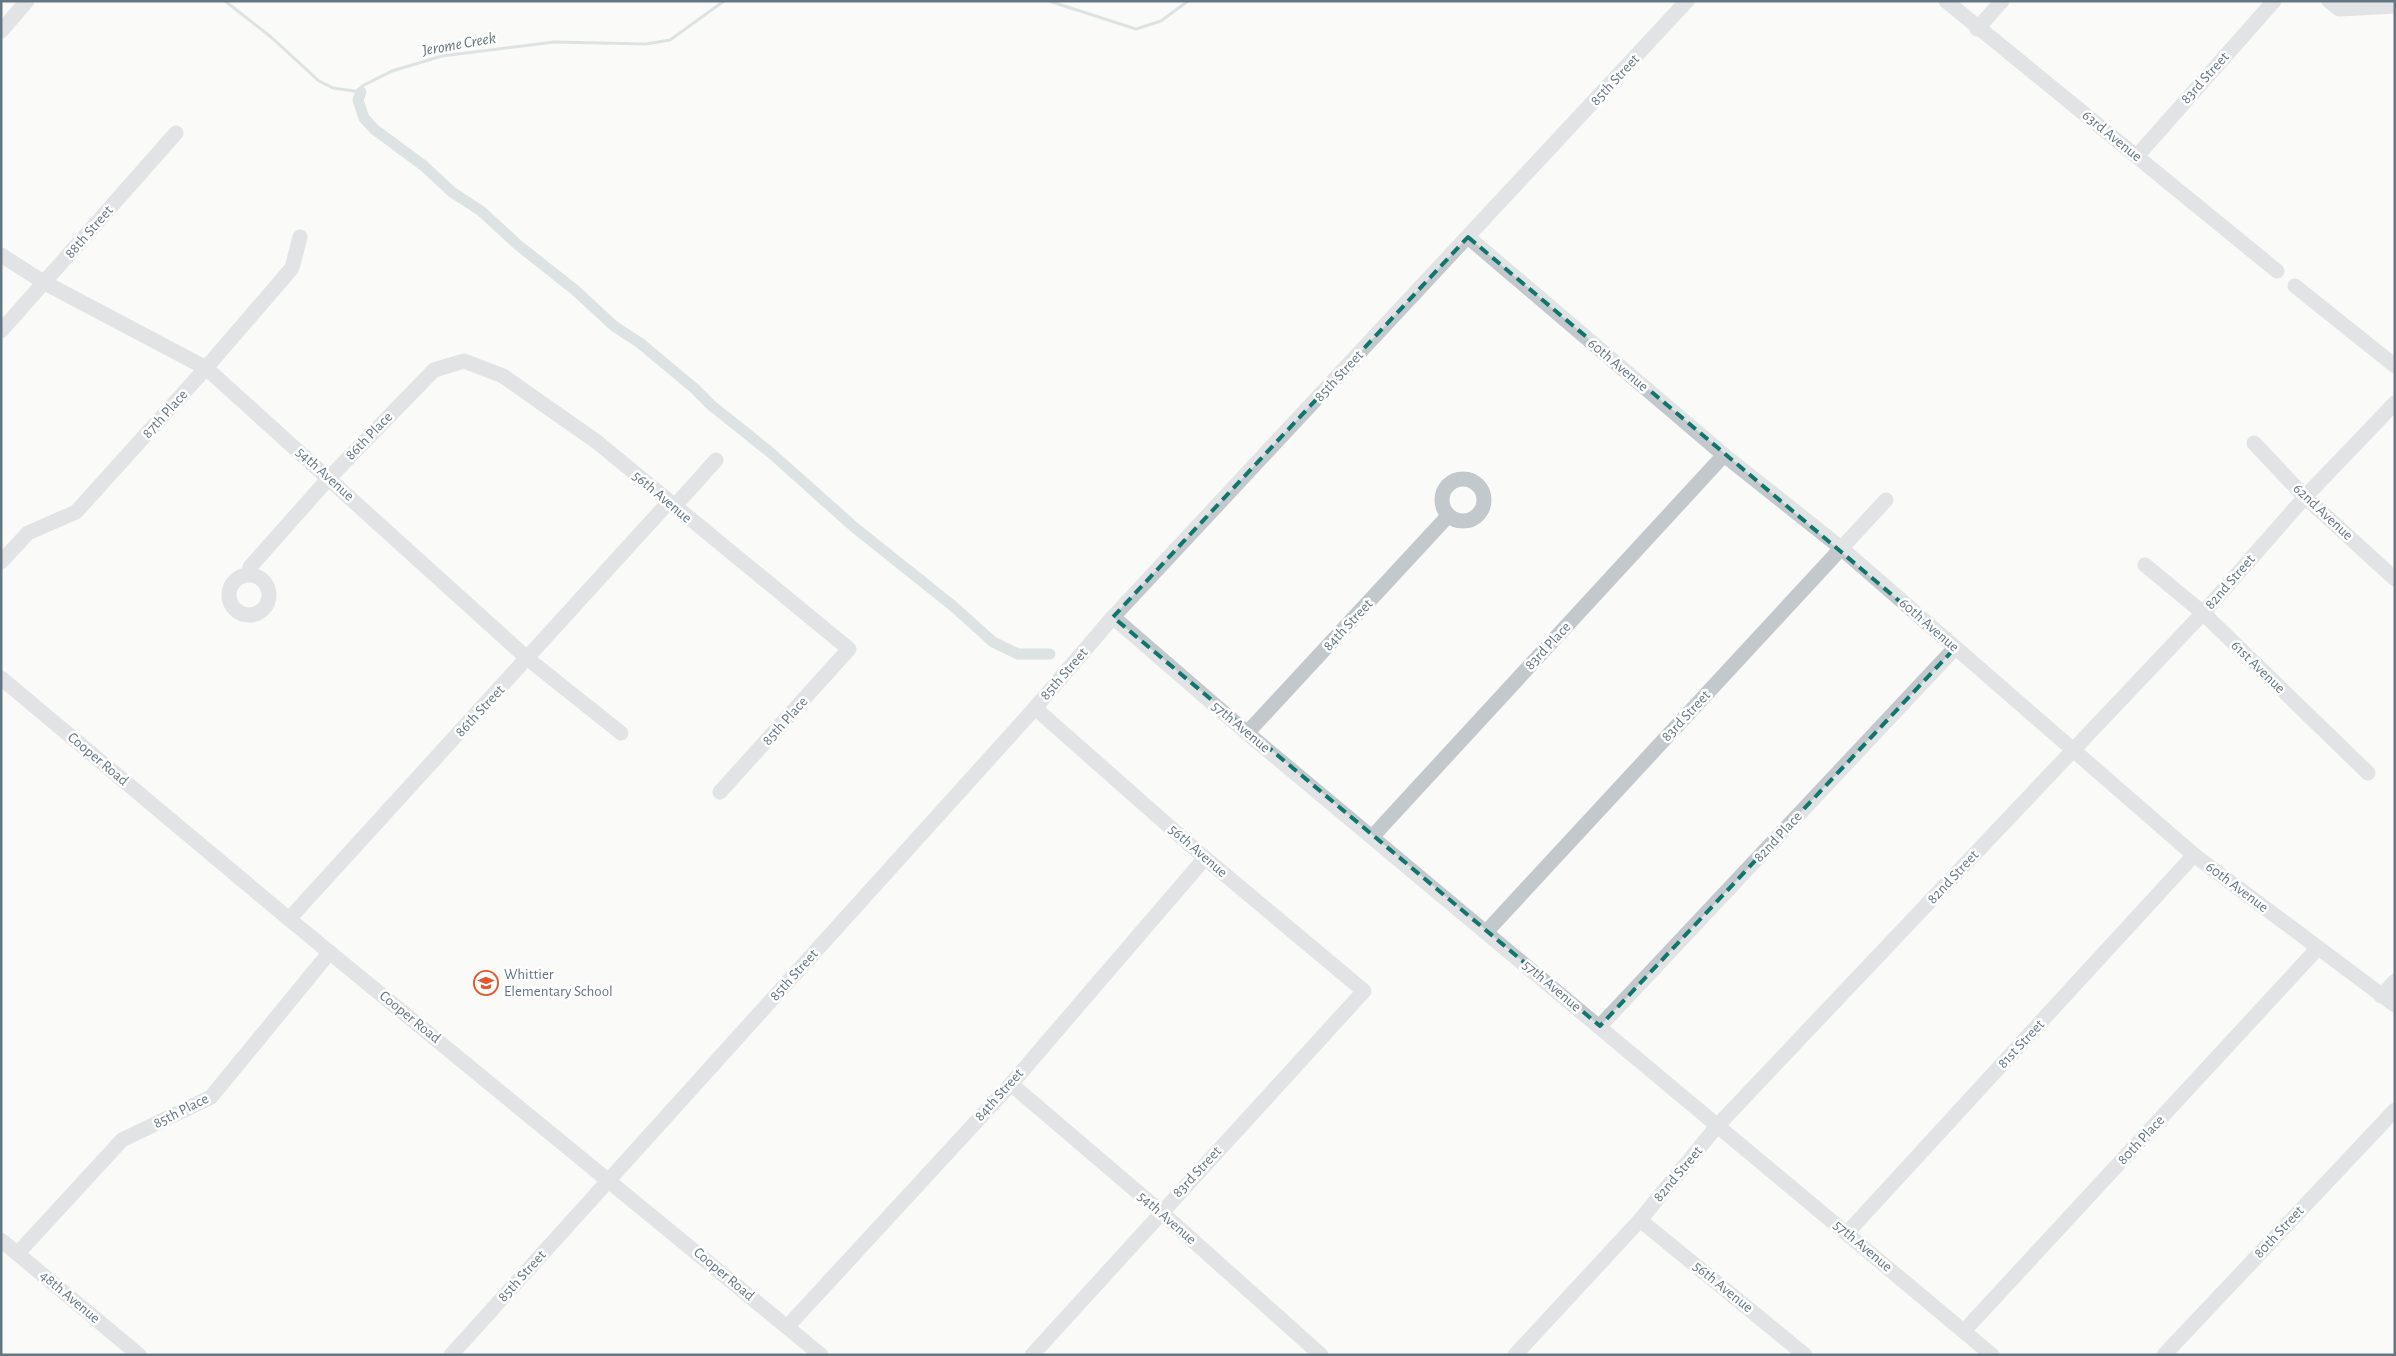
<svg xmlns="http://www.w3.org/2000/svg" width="2396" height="1356" viewBox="0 0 2396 1356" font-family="'Alegreya Sans',sans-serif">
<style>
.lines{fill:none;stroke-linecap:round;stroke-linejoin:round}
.stream{stroke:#bbc7cb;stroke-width:3}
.canal{stroke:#bbc7cb;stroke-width:11}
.minor{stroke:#c3c8cc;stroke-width:15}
.marked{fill:none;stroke:#0f766e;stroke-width:4;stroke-dasharray:10 6;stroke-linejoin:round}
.labels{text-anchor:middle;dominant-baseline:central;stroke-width:5;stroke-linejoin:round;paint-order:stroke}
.street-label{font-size:15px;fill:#657683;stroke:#fff}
.poi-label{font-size:15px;fill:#657683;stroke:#fff;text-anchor:start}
.water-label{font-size:16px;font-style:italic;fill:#60757c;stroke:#fff}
</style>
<rect width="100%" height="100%" fill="#fafaf8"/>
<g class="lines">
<!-- stream -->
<g class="stream">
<polyline points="225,1 271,37 319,81 333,88 361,92 362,86 392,71 442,56 554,42 646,44 670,40 724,1"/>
<polyline points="1049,1 1136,29 1161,21 1188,1"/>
</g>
<!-- canal -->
<polyline class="canal" points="361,92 358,100 364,118 374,129 424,166 452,192 481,211 518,245 575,290 614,326 640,343 694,388 711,405 771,453 854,527 953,606 993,642 1018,654 1050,654"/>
<!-- minor -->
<g class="minor">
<polyline points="1946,1 2277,271"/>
<polyline points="2329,1 2339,9 2395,6"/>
<polyline points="1977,29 2002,1"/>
<polyline points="1,31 27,1"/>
<polyline points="2137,156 2274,1"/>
<polyline points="1468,237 1724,455 1841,548 2194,855 2395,1005"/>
<polyline points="1,255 45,283 206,368 528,659 621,733"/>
<polyline points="2295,286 2395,366"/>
<polyline points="1,331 176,133"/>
<polyline points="2254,443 2305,497 2395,579"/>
<circle cx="1463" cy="500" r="21"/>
<polyline points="674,507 716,460"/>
<polyline points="1,562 28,533 76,512 206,368 292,268 300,237"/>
<polyline points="2145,565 2203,613 2368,773"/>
<polyline points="249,574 250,567 329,478 434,370 464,361 503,376 597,442 849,649 720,792"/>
<circle cx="249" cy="595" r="20"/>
<polyline points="1113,617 1247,733 1992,1355"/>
<polyline points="1,678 289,919 821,1355"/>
<polyline points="1247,733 1448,516"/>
<polyline points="1372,837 1724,455"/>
<polyline points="289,919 668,503"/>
<polyline points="1487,931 1886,500"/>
<polyline points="2381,996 2395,981"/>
<polyline points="1600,1026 1955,648"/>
<polyline points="1011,1084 1161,1212 1321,1355"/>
<polyline points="1640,1220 1805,1355"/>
<polyline points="1847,1233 2194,855"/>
<polyline points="1,1240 139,1355"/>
<polyline points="18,1253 122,1140 211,1097 330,952"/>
<polyline points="787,1327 1011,1084 1205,858"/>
<polyline points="1964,1331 2318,948"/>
<polyline points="451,1355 1035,708 1113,617 1687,1"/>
<polyline points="1032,1355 1364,991 1205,858 1035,708"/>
<polyline points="1515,1355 1640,1220 1718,1125 2203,613 2305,497 2395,403"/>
<polyline points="2164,1355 2395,1110"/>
</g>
</g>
<!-- marked area -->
<path d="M0 0H2396V1356H0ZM1468 237 1955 648 1600 1026 1113 617Z" fill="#fafaf8" fill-opacity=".55" fill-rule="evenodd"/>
<path class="marked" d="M1468 237 1955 648 1600 1026 1113 617Z"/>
<!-- icons -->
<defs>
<symbol id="school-ring" viewBox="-11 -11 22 22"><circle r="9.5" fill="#fff" stroke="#e4572e" stroke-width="1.5"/><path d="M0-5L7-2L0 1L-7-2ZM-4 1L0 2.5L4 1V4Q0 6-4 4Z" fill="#e4572e"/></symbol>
</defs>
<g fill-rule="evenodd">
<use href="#school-ring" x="472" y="969" width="28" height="28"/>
</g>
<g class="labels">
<!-- street labels -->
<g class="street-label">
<text transform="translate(2205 78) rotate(-48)">83rd Street</text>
<text transform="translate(1615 80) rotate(-47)">85th Street</text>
<text transform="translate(2112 136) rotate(39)">63rd Avenue</text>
<text transform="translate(89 232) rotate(-49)">88th Street</text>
<text transform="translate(1618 365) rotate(40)">60th Avenue</text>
<text transform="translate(1339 376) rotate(-47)">85th Street</text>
<text transform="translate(165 414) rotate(-48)">87th Place</text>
<text transform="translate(369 436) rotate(-46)">86th Place</text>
<text transform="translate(325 474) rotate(42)">54th Avenue</text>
<text transform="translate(662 497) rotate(40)">56th Avenue</text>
<text transform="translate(2323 512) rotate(43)">62nd Avenue</text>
<text transform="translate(2230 582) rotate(-49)">82nd Street</text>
<text transform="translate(1348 625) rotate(-47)">84th Street</text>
<text transform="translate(1929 625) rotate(41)">60th Avenue</text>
<text transform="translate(1548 646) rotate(-47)">83rd Place</text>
<text transform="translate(2258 667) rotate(44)">61st Avenue</text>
<text transform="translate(1064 674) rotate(-49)">85th Street</text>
<text transform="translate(480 711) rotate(-47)">86th Street</text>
<text transform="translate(1686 716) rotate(-47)">83rd Street</text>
<text transform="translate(785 721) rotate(-48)">85th Place</text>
<text transform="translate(1241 727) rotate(40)">57th Avenue</text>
<text transform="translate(98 759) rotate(40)">Cooper Road</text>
<text transform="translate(1778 837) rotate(-47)">82nd Place</text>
<text transform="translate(1198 851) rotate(41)">56th Avenue</text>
<text transform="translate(1953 877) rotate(-47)">82nd Street</text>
<text transform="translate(2237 887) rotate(37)">60th Avenue</text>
<text transform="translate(794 975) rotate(-48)">85th Street</text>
<text transform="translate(1552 986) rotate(40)">57th Avenue</text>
<text transform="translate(410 1017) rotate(39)">Cooper Road</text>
<text transform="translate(2021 1044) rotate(-47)">81st Street</text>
<text transform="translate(999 1095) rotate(-48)">84th Street</text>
<text transform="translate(181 1111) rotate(-27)">85th Place</text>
<text transform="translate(2141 1140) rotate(-47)">80th Place</text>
<text transform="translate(1197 1172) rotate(-47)">83rd Street</text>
<text transform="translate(1678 1174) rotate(-50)">82nd Street</text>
<text transform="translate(1167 1218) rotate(41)">54th Avenue</text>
<text transform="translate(2279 1232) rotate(-47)">80th Street</text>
<text transform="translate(1863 1246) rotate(40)">57th Avenue</text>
<text transform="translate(724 1274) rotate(40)">Cooper Road</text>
<text transform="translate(522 1276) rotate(-48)">85th Street</text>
<text transform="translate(1723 1287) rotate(39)">56th Avenue</text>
<text transform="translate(70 1297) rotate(40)">48th Avenue</text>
</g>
<!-- poi labels -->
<g class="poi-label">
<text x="504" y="974">Whittier<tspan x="504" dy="17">Elementary School</tspan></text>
</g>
<!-- water labels -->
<g class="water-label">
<text transform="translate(459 44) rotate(-10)">Jerome Creek</text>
</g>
</g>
<!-- border -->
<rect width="2396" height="1356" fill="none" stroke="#657683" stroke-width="5"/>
</svg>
